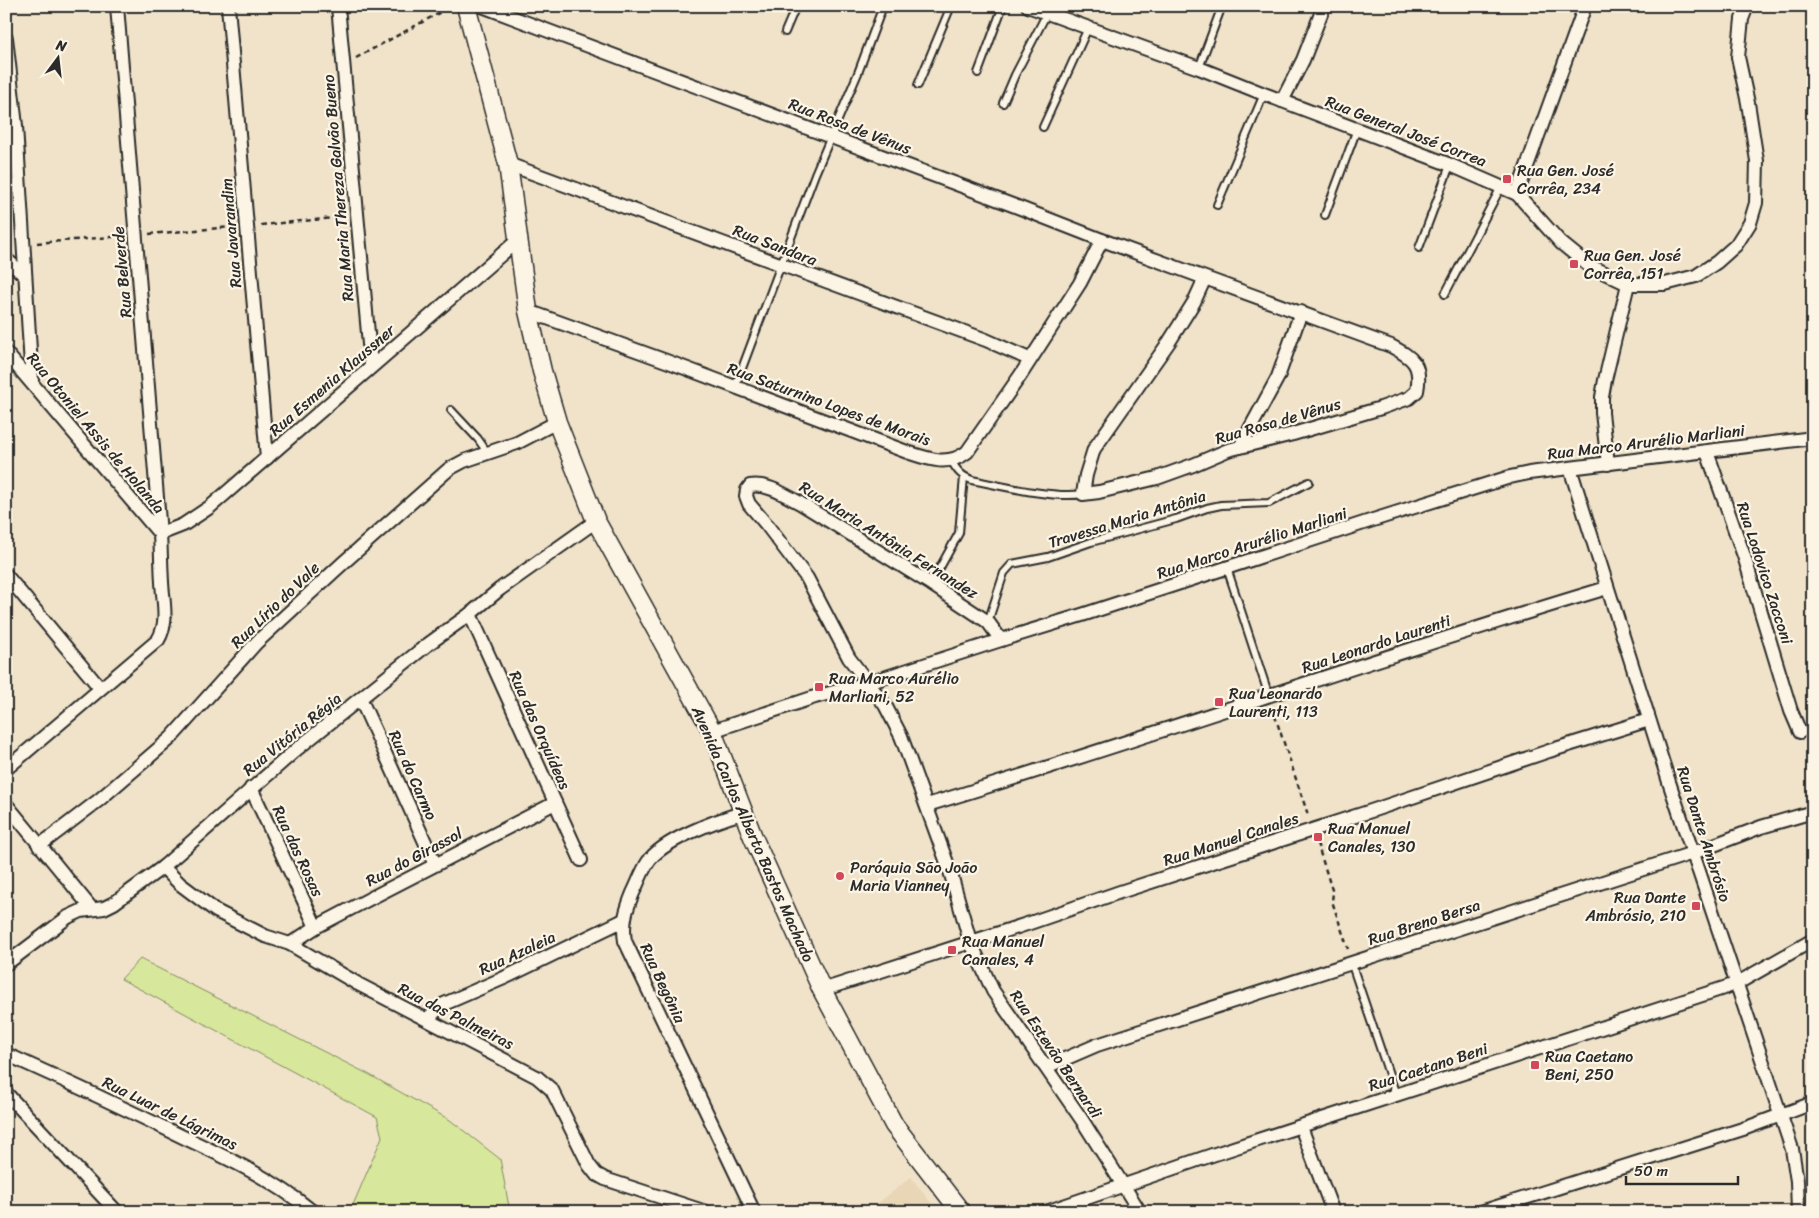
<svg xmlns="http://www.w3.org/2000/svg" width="1819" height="1218" viewBox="0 0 1819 1218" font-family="Sriracha,sans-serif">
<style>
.built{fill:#e8d6b6}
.green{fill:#d7e79b;stroke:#818963}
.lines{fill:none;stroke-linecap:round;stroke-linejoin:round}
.lane-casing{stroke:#2b2b2b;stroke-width:10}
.street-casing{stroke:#2b2b2b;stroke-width:16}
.secondary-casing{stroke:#2b2b2b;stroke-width:21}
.path{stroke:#2b2b2b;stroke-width:2.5;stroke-dasharray:5 4;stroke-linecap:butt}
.lane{stroke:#fcf5e5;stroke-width:6}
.street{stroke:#fcf5e5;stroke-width:12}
.secondary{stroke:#fcf5e5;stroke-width:18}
.poi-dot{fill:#d1495b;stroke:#fcf5e5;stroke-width:2}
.labels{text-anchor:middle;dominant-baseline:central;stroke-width:4.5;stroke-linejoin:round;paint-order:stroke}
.street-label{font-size:16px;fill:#2b2b2b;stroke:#fcf5e5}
.poi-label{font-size:16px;fill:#2b2b2b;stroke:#fcf5e5;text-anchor:start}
</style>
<rect width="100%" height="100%" fill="#f0e3c9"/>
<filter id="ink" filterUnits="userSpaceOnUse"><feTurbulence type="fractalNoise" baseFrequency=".02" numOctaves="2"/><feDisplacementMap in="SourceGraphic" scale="10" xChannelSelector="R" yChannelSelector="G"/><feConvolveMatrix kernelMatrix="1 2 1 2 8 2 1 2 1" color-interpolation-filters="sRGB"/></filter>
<g filter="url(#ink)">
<!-- built -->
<polygon class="built" points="911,1177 938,1212 867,1212"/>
<!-- green -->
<polygon class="green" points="140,959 370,1075 450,1120 500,1159 510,1212 350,1212 382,1137 377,1117 121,979"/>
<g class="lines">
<defs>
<g id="lane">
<polyline points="785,32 796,6"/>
<polyline points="1199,68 1222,6"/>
<polyline points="978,73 1003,6"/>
<polyline points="918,85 951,6"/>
<polyline points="1003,103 1015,75 1047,13"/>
<polyline points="1043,127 1088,28"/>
<polyline points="1217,205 1264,94"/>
<polyline points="1325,215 1357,129"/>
<polyline points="1419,248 1449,168 1448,164"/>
<polyline points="1445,294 1501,187"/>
<polyline points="735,387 815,174 858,73 883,6"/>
<polyline points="451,410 478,439 487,452"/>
<path d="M951 460C957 471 961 476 972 480 1001 486 1055 499 1083 494"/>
<polyline points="1227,568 1269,696"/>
<polyline points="931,584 959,533 964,477"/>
<polyline points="988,622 1004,573 1012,564 1048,557 1091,542 1176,519 1207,508 1221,505 1269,503 1309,482"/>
<polyline points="1351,962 1396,1095"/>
</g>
<g id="street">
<polyline points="228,6 267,458"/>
<polyline points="338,6 371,366"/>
<path d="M482 6 1015 206 1102 240 1205 278 1194 302 1169 342 1094 449 1086 475 1083 494 1099 492 1157 478 1193 465 1228 450 1293 434 1381 408 1409 398 1417 391C1422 364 1413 358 1391 346L1205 278"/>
<polyline points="1028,6 1199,68 1264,94 1448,164 1501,187 1517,194 1561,243 1588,265 1628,284 1665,284 1696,276 1717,262 1736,245 1750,223 1756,203 1757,161 1748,103 1738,57 1742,19 1747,6"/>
<polyline points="6,38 16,126 32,382"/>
<polyline points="1282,101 1303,60 1324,6"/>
<polyline points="508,164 986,340 1029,359"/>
<polyline points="1517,194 1585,6"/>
<polyline points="6,259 24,275"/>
<path d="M528 311 669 362 907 452C928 459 948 467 967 452L1020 376 1080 283 1102 240"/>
<polyline points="6,353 160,534"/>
<polyline points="1240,447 1278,377 1301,312"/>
<polyline points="1707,452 1744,556 1791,711 1800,732"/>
<polyline points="1608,464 1602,413 1602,397 1605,380 1628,284"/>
<polyline points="1570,468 1669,782 1792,1149 1797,1181 1798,1212"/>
<polyline points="160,534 183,525 210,507 518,240"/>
<polyline points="6,575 100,688"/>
<polyline points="470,614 581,860"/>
<path d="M1001 640 988 622 931 584 800 503C785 495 767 483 750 486L747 490 746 496 749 504 766 524 807 578 849 658 885 705 901 736 950 871 970 941 993 991 1082 1120 1140 1212"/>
<polyline points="361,700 435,864"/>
<polyline points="712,731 815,697 868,683 1001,640 1085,614 1373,520 1510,477 1529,473 1813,438"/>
<path d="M6 769 158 640C169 622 163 602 162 582 161 566 161 550 160 534L117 6"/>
<polyline points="251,788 316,927"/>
<polyline points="6,804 92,909"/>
<path d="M927 805C1155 736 1379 656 1607 588"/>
<path d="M742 813C718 820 662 840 648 862 642 871 638 883 633 893 626 910 622 923 625 941L754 1212"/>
<polyline points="39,846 99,800 171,738 257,642 343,563 449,469 464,461 517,443 557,422"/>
<polyline points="163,867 180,884 216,911 265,936 290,944 358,984 537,1077 552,1090 589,1165 596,1174 605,1179 706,1212"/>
<polyline points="290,944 316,927 373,897 555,803"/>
<polyline points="6,964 68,917 81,911 104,908 114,903 163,867 297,749 427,645 470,614 500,589 596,521"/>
<polyline points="822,990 1030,923 1120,892 1371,811 1549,751 1649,720"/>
<polyline points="427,1019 444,1004 504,978 624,920"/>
<path d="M6 1054C66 1081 126 1109 185 1138 230 1159 274 1180 313 1212"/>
<polyline points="1046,1067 1097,1045 1693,853 1761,827 1813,812"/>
<polyline points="6,1093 117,1212"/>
<polyline points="1301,1127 1333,1212"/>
<polyline points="1046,1212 1215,1154 1736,984 1813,940"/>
<polyline points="1481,1212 1746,1128 1813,1103"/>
</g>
<polyline id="secondary" points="466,6 508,164 528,311 542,371 557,422 596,521 712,731 753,837 822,990 894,1125 961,1212"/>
</defs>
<!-- lane casing -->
<use href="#lane" class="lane-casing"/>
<!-- street casing -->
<use href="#street" class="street-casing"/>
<!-- secondary casing -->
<use href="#secondary" class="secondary-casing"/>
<!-- path -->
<g class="path">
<polyline points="356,58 450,7"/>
<polyline points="261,225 345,217"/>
<polyline points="149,234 233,227"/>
<polyline points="37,243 123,236"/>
<polyline points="1272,707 1309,818"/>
<polyline points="1317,843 1333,893 1332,901 1348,949"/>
</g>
<!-- lane -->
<use href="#lane" class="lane"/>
<!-- street -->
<use href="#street" class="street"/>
<!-- secondary -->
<use href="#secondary" class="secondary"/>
</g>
</g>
<!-- markers -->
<g class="poi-dot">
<rect x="1502" y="174" width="10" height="10" rx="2.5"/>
<rect x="1569" y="259" width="10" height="10" rx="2.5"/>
<rect x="814" y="682" width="10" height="10" rx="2.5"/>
<rect x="1214" y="697" width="10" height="10" rx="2.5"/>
<rect x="1313" y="832" width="10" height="10" rx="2.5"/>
<circle cx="840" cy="876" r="5"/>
<rect x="1691" y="901" width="10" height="10" rx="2.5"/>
<rect x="947" y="945" width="10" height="10" rx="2.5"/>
<rect x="1530" y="1060" width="10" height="10" rx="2.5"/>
</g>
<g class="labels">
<!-- street labels -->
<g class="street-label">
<text transform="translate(850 126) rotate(21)">Rua Rosa de Vênus</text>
<text transform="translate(1406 131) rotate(21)">Rua General José Correa</text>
<text transform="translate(338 188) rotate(-95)">Rua Maria Thereza Galvão Bueno</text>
<text transform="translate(231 233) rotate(-95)">Rua Javarandim</text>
<text transform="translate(775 245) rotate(21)">Rua Sandara</text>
<text transform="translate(122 272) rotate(-95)">Rua Belverde</text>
<text transform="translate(332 380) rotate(-41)">Rua Esmenia Klaussner</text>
<text transform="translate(829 404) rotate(20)">Rua Saturnino Lopes de Morais</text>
<text transform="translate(1278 421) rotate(-16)">Rua Rosa de Vênus</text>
<text transform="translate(96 433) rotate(50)">Rua Otoniel Assis de Holanda</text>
<text transform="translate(1646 442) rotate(-7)">Rua Marco Arurélio Marliani</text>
<text transform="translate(1127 519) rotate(-17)">Travessa Maria Antônia</text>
<text transform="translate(889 540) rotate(32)">Rua Maria Antônia Fernandez</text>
<text transform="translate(1252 543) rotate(-18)">Rua Marco Arurélio Marliani</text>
<text transform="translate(1765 573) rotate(72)">Rua Lodovico Zacconi</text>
<text transform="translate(275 605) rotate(-44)">Rua Lírio do Vale</text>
<text transform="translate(1376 644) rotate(-18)">Rua Leonardo Laurenti</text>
<text transform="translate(540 730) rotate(66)">Rua das Orquídeas</text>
<text transform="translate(292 734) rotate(-39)">Rua Vitória Régia</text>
<text transform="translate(413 775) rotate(66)">Rua do Carmo</text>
<text transform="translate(753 834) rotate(66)">Avenida Carlos Alberto Bastos Machado</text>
<text transform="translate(1704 834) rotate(72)">Rua Dante Ambrósio</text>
<text transform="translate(1231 839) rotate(-18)">Rua Manuel Canales</text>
<text transform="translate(298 851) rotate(65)">Rua das Rosas</text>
<text transform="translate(414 857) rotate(-28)">Rua do Girassol</text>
<text transform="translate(1424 922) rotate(-18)">Rua Breno Bersa</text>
<text transform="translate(517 953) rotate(-25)">Rua Azaleia</text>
<text transform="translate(663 983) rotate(65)">Rua Begônia</text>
<text transform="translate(456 1016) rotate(27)">Rua das Palmeiras</text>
<text transform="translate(1056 1054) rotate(56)">Rua Estevão Bernardi</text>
<text transform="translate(1428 1067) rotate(-18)">Rua Caetano Beni</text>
<text transform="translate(170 1113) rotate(26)">Rua Luar de Lágrimas</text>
</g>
<!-- poi labels -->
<g class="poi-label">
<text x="1517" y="170">Rua Gen. José<tspan x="1517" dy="18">Corrêa, 234</tspan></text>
<text x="1584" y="255">Rua Gen. José<tspan x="1584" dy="18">Corrêa, 151</tspan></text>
<text x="829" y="678">Rua Marco Aurélio<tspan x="829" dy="18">Marliani, 52</tspan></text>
<text x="1229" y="693">Rua Leonardo<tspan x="1229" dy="18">Laurenti, 113</tspan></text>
<text x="1328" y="828">Rua Manuel<tspan x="1328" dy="18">Canales, 130</tspan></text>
<text x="850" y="867">Paróquia São João<tspan x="850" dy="18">Maria Vianney</tspan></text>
<text x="1686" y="897" text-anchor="end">Rua Dante<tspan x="1686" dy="18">Ambrósio, 210</tspan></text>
<text x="962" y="941">Rua Manuel<tspan x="962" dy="18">Canales, 4</tspan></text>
<text x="1545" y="1056">Rua Caetano<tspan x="1545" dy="18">Beni, 250</tspan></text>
</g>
</g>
<!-- margin -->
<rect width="1819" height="1218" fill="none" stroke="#fcf5e5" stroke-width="25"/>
<rect x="12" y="12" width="1794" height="1193" fill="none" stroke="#2b2b2b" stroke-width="2" filter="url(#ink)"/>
<!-- north arrow -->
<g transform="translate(58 58) rotate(15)" stroke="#fcf5e5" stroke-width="4" paint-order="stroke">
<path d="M0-4L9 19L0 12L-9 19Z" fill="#2b2b2b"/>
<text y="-8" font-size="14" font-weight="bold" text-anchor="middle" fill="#2b2b2b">N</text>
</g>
<!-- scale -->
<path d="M1626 1176v8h112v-8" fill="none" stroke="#2b2b2b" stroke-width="2.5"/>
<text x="1634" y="1176" font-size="15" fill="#2b2b2b" stroke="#fcf5e5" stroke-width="4" paint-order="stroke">50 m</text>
</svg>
